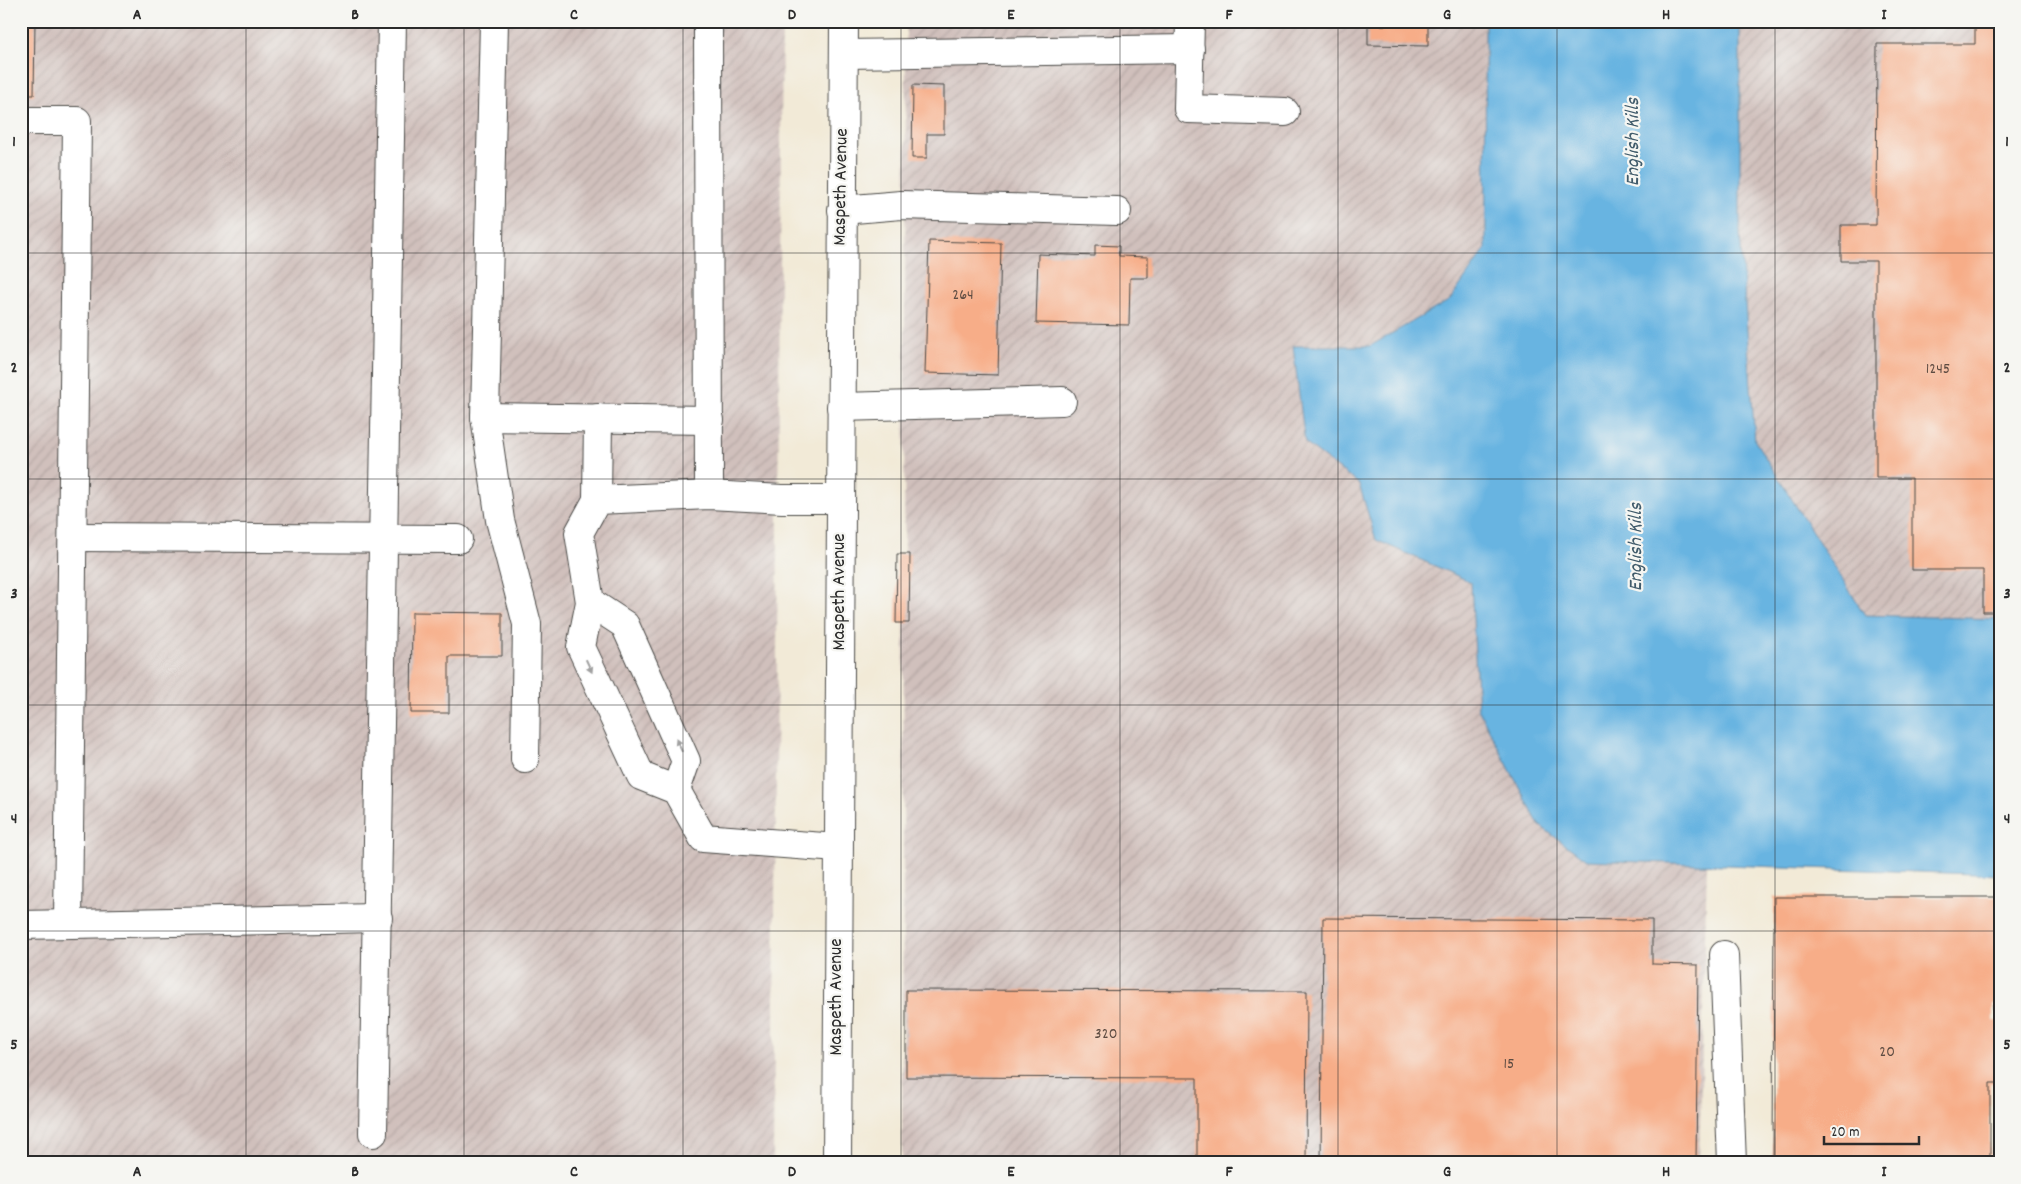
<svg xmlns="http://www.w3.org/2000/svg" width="2021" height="1184" viewBox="0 0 2021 1184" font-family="Dekko,sans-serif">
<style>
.industrial{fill:url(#industrial-furrows)}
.water{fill:#67b4e1;stroke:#497086}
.building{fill:#f7ad88}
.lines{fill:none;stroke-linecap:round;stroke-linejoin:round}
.minor-casing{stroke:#494845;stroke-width:30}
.minor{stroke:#fff;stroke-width:28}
.oneway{fill:#a0a0a0}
.grid{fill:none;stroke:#2b2b2b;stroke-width:1;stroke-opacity:0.55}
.labels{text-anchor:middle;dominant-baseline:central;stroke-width:4.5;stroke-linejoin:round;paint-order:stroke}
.number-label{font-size:16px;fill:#5e4c42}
.street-label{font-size:19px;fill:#2b2b2b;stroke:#f6f6f2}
.water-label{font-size:20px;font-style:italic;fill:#405b6b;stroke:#f6f6f2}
.neatline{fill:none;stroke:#2b2b2b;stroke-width:2}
.grid-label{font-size:16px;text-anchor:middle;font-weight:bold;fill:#2b2b2b}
</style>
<defs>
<pattern id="industrial-furrows" width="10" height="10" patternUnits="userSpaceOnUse" patternTransform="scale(1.25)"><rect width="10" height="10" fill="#d0c0bc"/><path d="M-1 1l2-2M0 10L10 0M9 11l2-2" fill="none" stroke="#b3a5a2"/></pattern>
</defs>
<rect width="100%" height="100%" fill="#f6f6f2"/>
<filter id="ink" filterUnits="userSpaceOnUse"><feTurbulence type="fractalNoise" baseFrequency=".02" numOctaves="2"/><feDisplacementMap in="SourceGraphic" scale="10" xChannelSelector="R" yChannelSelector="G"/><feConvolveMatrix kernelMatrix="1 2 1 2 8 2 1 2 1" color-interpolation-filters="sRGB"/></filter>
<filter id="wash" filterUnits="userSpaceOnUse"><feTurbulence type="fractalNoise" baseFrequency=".0096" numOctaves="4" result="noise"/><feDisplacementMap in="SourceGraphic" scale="20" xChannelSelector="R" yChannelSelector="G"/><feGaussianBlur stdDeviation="1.12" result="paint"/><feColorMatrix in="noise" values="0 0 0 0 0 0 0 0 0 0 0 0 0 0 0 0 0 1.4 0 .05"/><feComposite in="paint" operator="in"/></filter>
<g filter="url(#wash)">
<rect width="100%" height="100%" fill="#f2ead7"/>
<!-- industrial -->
<g class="industrial">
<polygon points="21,21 782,21 773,1163 21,1163"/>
<polygon points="906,21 1485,21 1486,248 1450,300 1370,346 1293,347 1305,442 1359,484 1376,540 1471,582 1478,709 1586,860 1707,864 1699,1163 902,1163"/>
<polygon points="1740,21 2000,21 2000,619 1865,615 1755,441 1740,234"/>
</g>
<!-- water -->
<polygon class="water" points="1485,21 1740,21 1740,234 1755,441 1865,615 2000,619 2000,875 1586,860 1539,825 1478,709 1471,582 1376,540 1359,484 1305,443 1293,346 1370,346 1450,300 1486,248"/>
<g id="blocks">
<!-- building -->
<g class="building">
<polygon points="21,21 35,21 34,95 21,95"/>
<polygon points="1975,21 2000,21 2000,612 1983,612 1983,570 1912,570 1912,478 1876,478 1876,261 1841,261 1841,225 1876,225 1877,44 1975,44"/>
<polygon points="1368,25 1428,26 1428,46 1368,45"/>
<polygon points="913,85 944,86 944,134 927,134 927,158 912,158"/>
<polygon points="929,241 1001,243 998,375 925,373"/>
<polygon points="1095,245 1119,246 1119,256 1148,257 1148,278 1130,278 1129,325 1036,323 1038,254 1095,256"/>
<polygon points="897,554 910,554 909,623 896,623"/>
<polygon points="412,612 502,613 502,656 449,656 449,713 411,713"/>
<polygon points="1774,897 2000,897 2000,1004 1993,1004 1993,1020 2000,1020 2000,1083 1990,1083 1990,1163 1773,1163"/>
<polygon points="1323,918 1652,920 1652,964 1698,965 1696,1163 1321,1163"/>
<polygon points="906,990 1307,991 1306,1163 1197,1163 1197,1078 906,1077"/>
</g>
</g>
</g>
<g filter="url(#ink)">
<use href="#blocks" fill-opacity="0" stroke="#494845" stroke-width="1"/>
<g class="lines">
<defs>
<g id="minor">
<polyline points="494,21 485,417 500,520 527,624 525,759"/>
<polyline points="708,21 709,495"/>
<polyline points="1190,21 1188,109 1285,112"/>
<polyline points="844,54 1190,49"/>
<polyline points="21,121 77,121 68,924"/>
<polyline points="842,210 901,205 1117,211"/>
<polyline points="841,407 1062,401"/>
<polyline points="485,417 710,420"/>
<polyline points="597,500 598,418"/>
<polyline points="73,537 458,539"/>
<polyline points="590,602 625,625 686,761 676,790"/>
<polyline points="838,848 703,838 676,790 641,776 581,647 590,602 579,533 597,500 709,495 782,499 841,499"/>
<polyline points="21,925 378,918"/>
<polyline points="1724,955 1732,1163"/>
<polyline points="373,1133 392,21"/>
<polyline points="837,1163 844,21"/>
</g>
</defs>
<!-- minor casing -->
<use href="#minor" class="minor-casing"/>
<!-- minor -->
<use href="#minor" class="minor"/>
</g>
<!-- one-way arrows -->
<defs><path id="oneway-solid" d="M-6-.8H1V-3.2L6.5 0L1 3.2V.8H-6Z" transform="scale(1.25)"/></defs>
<g class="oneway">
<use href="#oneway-solid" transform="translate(589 666) rotate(65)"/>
<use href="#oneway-solid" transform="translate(679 745) rotate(-114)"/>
</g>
</g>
<!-- grid -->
<path class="grid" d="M246 21V1163M464 21V1163M683 21V1163M901 21V1163M1120 21V1163M1338 21V1163M1557 21V1163M1775 21V1163M21 253H2000M21 479H2000M21 705H2000M21 931H2000"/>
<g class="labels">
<!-- number labels -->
<g class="number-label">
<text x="963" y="295">264</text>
<text x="1938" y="369">1245</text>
<text x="1106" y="1034">320</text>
<text x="1887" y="1052">20</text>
<text x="1509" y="1064">15</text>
</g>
<!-- street labels -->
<g class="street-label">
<text transform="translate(842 187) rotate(-89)">Maspeth Avenue</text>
<text transform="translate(840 592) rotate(-90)">Maspeth Avenue</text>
<text transform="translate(837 997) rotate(-90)">Maspeth Avenue</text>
</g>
<!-- water labels -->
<g class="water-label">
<text transform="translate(1634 142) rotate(-90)">English Kills</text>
<text transform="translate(1637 547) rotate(-90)">English Kills</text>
</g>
</g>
<!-- margin -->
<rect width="2021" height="1184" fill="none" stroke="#f6f6f2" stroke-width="55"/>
<!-- scale -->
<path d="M1824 1136v8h95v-8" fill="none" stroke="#2b2b2b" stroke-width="2.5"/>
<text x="1831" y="1136" font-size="15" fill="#2b2b2b" stroke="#f6f6f2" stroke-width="4" paint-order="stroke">20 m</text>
<rect x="28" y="28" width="1966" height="1128" class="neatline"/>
<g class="grid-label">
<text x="137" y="19">A</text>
<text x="355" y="19">B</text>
<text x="574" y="19">C</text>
<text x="792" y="19">D</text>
<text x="1011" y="19">E</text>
<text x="1229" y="19">F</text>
<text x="1447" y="19">G</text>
<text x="1666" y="19">H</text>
<text x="1884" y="19">I</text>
<text x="14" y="146">1</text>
<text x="2007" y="146">1</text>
<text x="14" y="372">2</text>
<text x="2007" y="372">2</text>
<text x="14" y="598">3</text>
<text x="2007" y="598">3</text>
<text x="14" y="823">4</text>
<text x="2007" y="823">4</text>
<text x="14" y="1049">5</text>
<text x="2007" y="1049">5</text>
<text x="137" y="1176">A</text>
<text x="355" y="1176">B</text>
<text x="574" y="1176">C</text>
<text x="792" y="1176">D</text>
<text x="1011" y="1176">E</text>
<text x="1229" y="1176">F</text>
<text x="1447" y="1176">G</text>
<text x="1666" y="1176">H</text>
<text x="1884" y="1176">I</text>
</g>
</svg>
